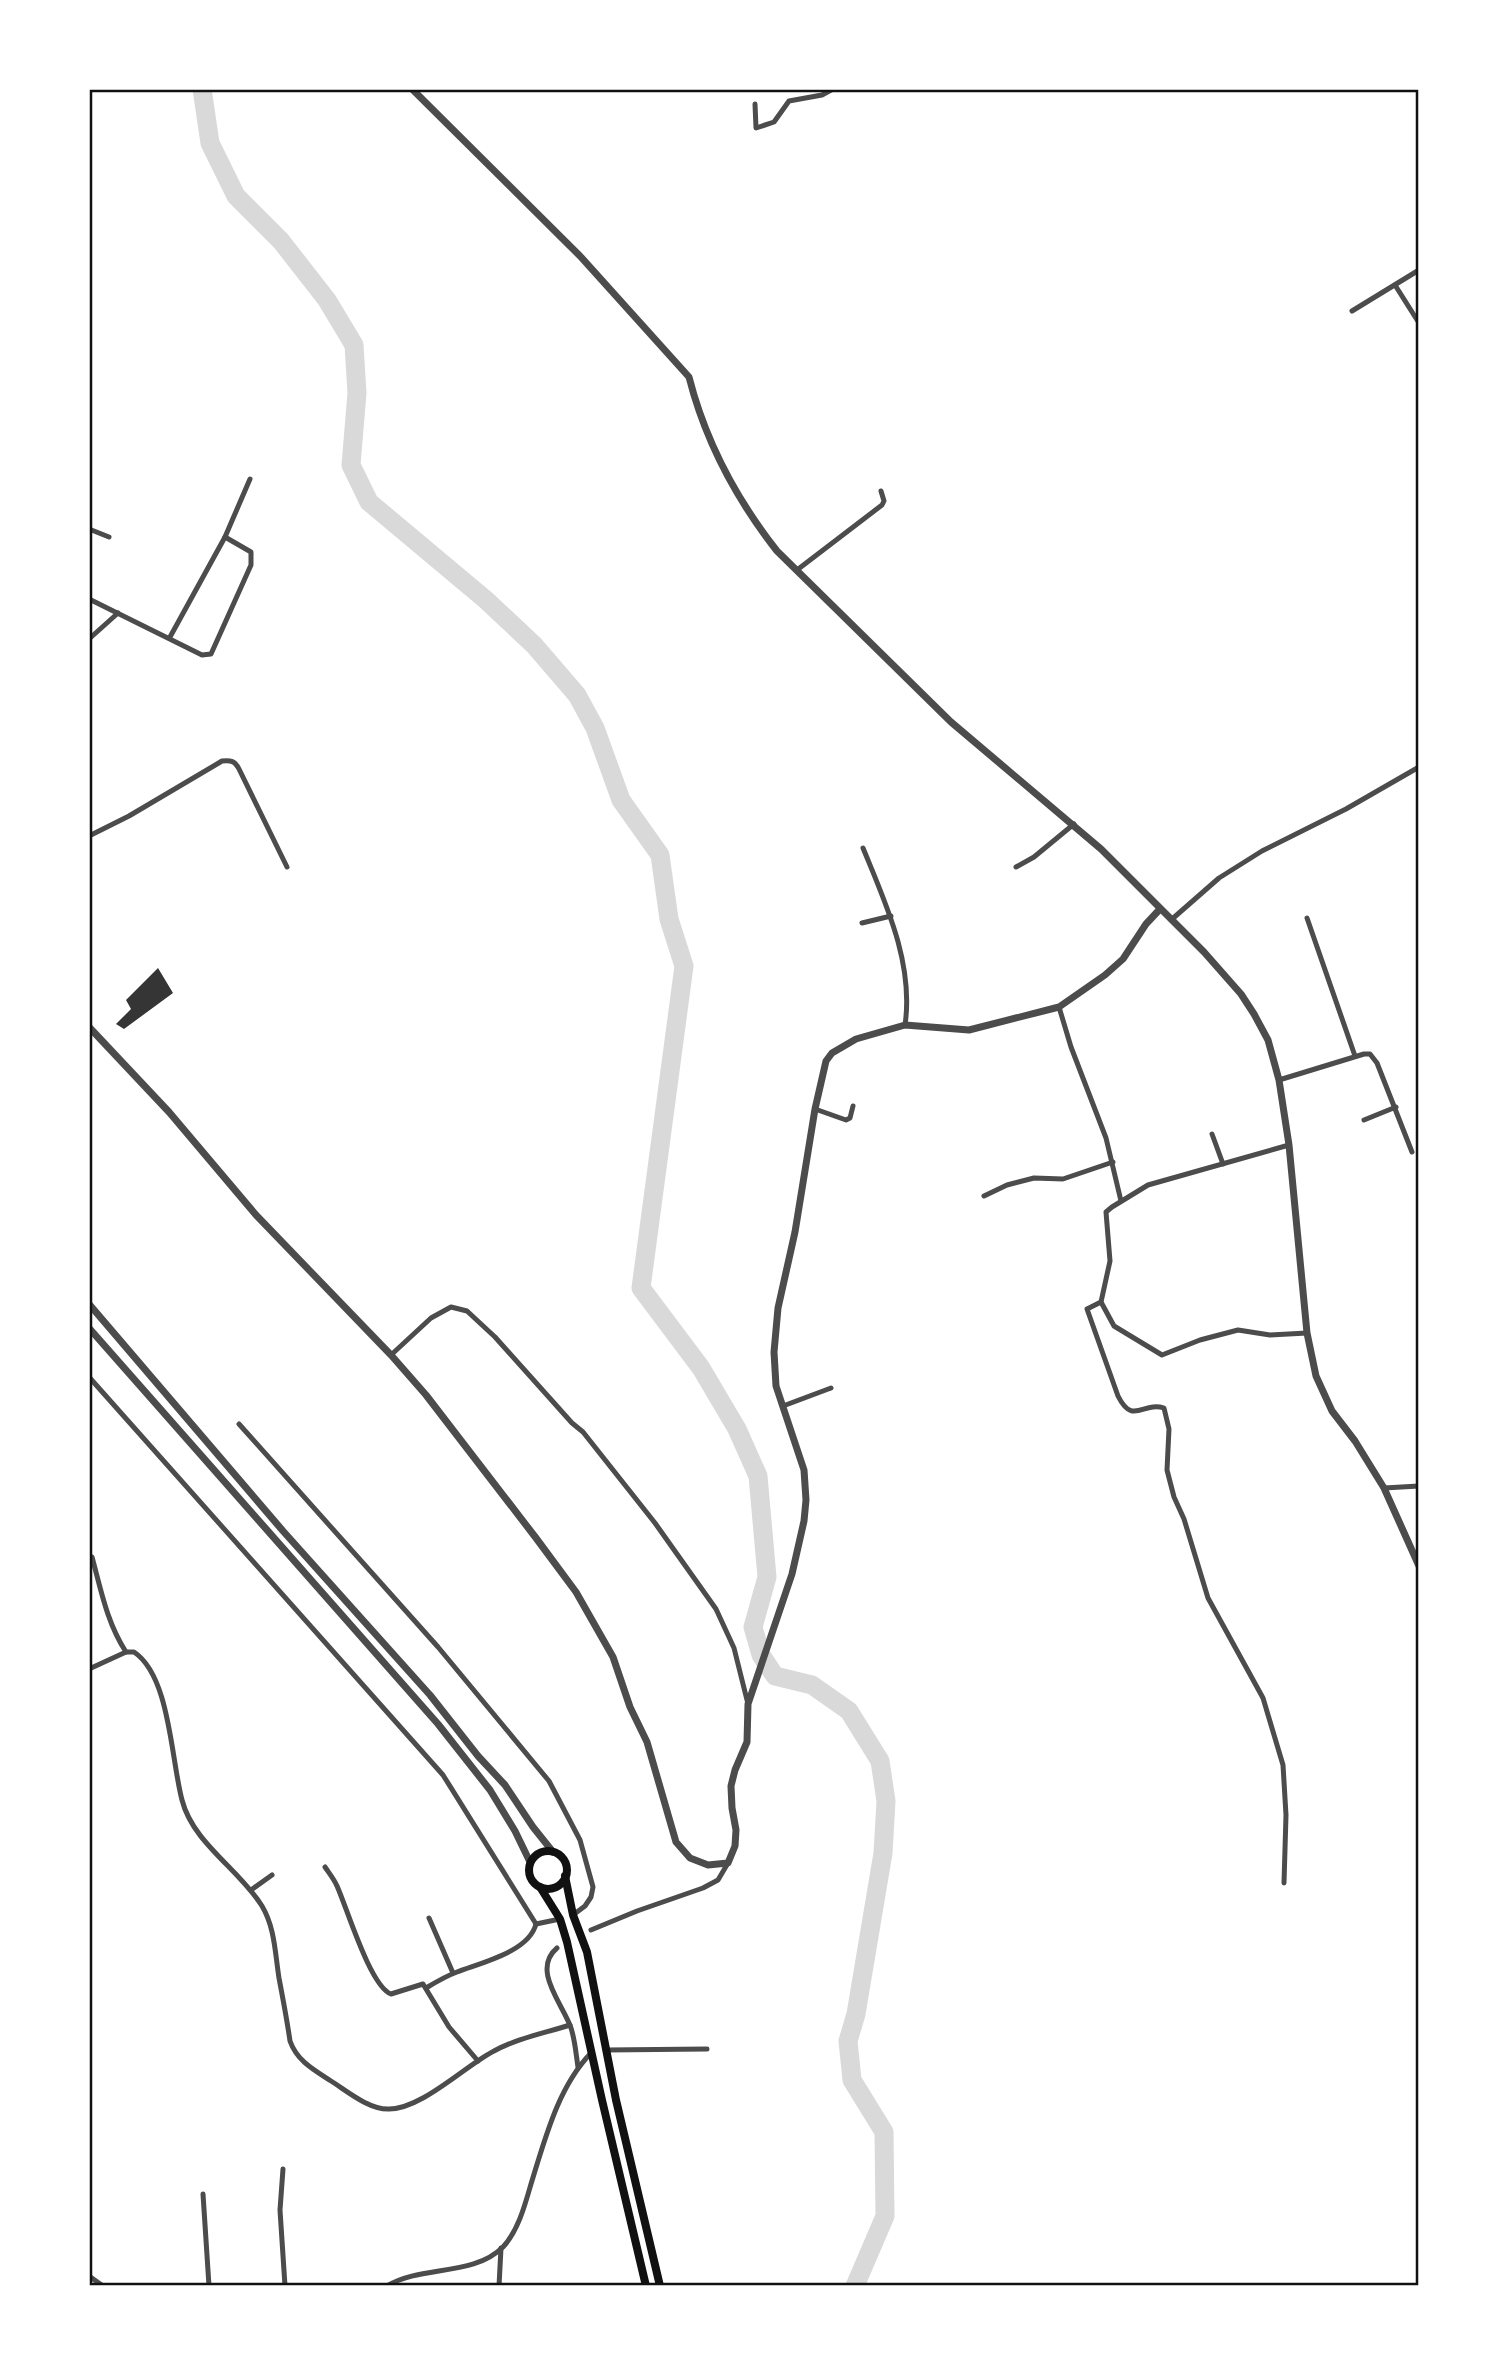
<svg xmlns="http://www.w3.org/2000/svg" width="1508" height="2375" viewBox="0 0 1508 2375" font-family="'Asap Condensed',sans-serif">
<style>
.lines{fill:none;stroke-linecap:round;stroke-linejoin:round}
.river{stroke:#d9d9d9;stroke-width:19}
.building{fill:#353535}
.minor{stroke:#4c4c4c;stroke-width:5}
.tertiary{stroke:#4c4c4c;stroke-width:7}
.secondary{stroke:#111;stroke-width:8}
.neatline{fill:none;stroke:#111;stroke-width:2.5}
</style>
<rect width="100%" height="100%" fill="#fff"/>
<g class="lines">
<!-- river -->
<polyline class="river" points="202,89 210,143 236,196 281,241 327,300 354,345 357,393 351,465 369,502 486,600 534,645 577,695 595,728 621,800 660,855 669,919 684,966 641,1288 701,1368 737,1429 758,1476 767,1577 753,1627 761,1655 775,1676 812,1685 849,1711 880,1761 886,1801 883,1853 856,2014 848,2041 852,2080 884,2132 885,2216 855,2286"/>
</g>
<!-- building -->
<polygon class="building" points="158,968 173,993 124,1029 116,1024 131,1009 126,1000"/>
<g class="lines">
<!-- minor -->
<g class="minor">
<polyline points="755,104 756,128 774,122 789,101 822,95 833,89"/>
<polyline points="1395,285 1419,323"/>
<polyline points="1352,311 1419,270"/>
<polyline points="89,529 109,537"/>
<polyline points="797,570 882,505 884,501 881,491"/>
<polyline points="89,599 202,655 211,654 251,565 251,552 225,537"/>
<polyline points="170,637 225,537 250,479"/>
<polyline points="89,639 118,613"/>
<path d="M89 836 129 816 222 761C231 760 235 761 239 769L287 867"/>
<path d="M863 848C886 904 914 964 905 1025"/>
<polyline points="1016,867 1034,857 1074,824"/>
<polyline points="1307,918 1355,1056"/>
<polyline points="1171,920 1219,878 1262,851 1346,809 1419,767"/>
<polyline points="862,923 891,916"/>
<polyline points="1059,1007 1071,1047 1106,1138 1121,1201"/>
<polyline points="1279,1080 1364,1054 1370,1054 1377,1063 1412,1152"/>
<polyline points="815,1109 846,1120 850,1118 853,1106"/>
<polyline points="1364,1120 1396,1107"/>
<polyline points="1212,1134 1223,1164"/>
<polyline points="1289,1145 1148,1185 1112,1207 1106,1212 1110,1261 1101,1302 1114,1326 1162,1355 1200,1340 1238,1330 1270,1335 1307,1333"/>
<polyline points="984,1196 1007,1185 1034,1178 1063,1179 1113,1162"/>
<path d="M1101 1302 1087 1309 1118 1396C1133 1426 1143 1401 1164 1408L1169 1429 1167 1470 1174 1497 1184 1519 1208 1598 1263 1698 1283 1765 1286 1815 1284 1883"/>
<polyline points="391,1355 431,1318 451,1307 467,1311 495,1337 572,1423 583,1432 655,1523 716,1609 734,1648 748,1704"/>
<polyline points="89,1377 443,1775 536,1924 560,1919"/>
<polyline points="783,1406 831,1388"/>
<polyline points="239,1424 438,1647 549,1781 580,1840 593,1887 591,1897 585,1906 573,1915"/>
<polyline points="1384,1488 1419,1486"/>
<path d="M92 1557C101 1590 107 1623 126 1652"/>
<path d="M89 1669 126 1652H134C170 1676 171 1759 182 1800 193 1843 239 1869 262 1906 275 1928 275 1953 279 1978 283 1999 287 2020 290 2041 297 2061 314 2070 331 2081 347 2091 368 2109 388 2109 421 2110 466 2065 494 2051 518 2038 545 2033 570 2025"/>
<path d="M325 1867C329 1873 334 1879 337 1886 347 1908 370 1986 391 1994L423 1984 449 2027 478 2061"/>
<polyline points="251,1890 272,1875"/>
<polyline points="429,1918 453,1973"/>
<polyline points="591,1930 637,1911 703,1888 718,1880 728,1863"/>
<path d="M557 1948C531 1970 563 2004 571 2028 575 2040 576 2054 578 2067"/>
<path d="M426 1988C436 1982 446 1976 457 1972 480 1963 529 1952 536 1924"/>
<polyline points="606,2050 707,2049"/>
<polyline points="283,2169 280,2210 285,2286"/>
<polyline points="203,2194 209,2286"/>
<polyline points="89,2276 103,2286"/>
<path d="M387 2286C421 2265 473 2277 503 2247 518 2231 525 2205 531 2184 545 2139 558 2087 591 2053"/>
<polyline points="499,2286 501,2248"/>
</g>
<!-- tertiary -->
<g class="tertiary">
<path d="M412 89 580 256 689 377C705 440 737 500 777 551L951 722 1101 849 1204 952 1241 994 1254 1014 1268 1040 1279 1080 1289 1145 1307 1333 1316 1376 1332 1411 1355 1441 1384 1488 1419 1566"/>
<polyline points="89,1027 169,1112 256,1215 391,1355 426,1395 536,1538 576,1592 613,1657 630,1707 647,1742 676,1842 690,1858 708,1865 728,1863 735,1846 736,1830 732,1808 731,1786 735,1770 747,1742 748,1704 792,1574 804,1521 806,1500 804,1470 776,1386 774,1352 778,1308 795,1232 815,1109 826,1061 832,1053 856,1039 905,1025 969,1030 1059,1007 1105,975 1123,959 1146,924 1160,909"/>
<polyline points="89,1304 283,1531 430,1695 478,1756 505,1785 533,1827 553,1852"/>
<polyline points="89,1328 438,1724 490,1790 515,1831 530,1862"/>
</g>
<!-- secondary -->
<g class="secondary">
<circle cx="548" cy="1870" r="19"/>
<polyline points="565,1876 573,1915 587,1952 616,2100 660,2286"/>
<polyline points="540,1887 560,1919 567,1942 602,2100 646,2286"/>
</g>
</g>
<!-- border -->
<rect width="1508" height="2375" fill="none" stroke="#ffffff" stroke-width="182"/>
<rect x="91" y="91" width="1326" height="2193" class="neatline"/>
</svg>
